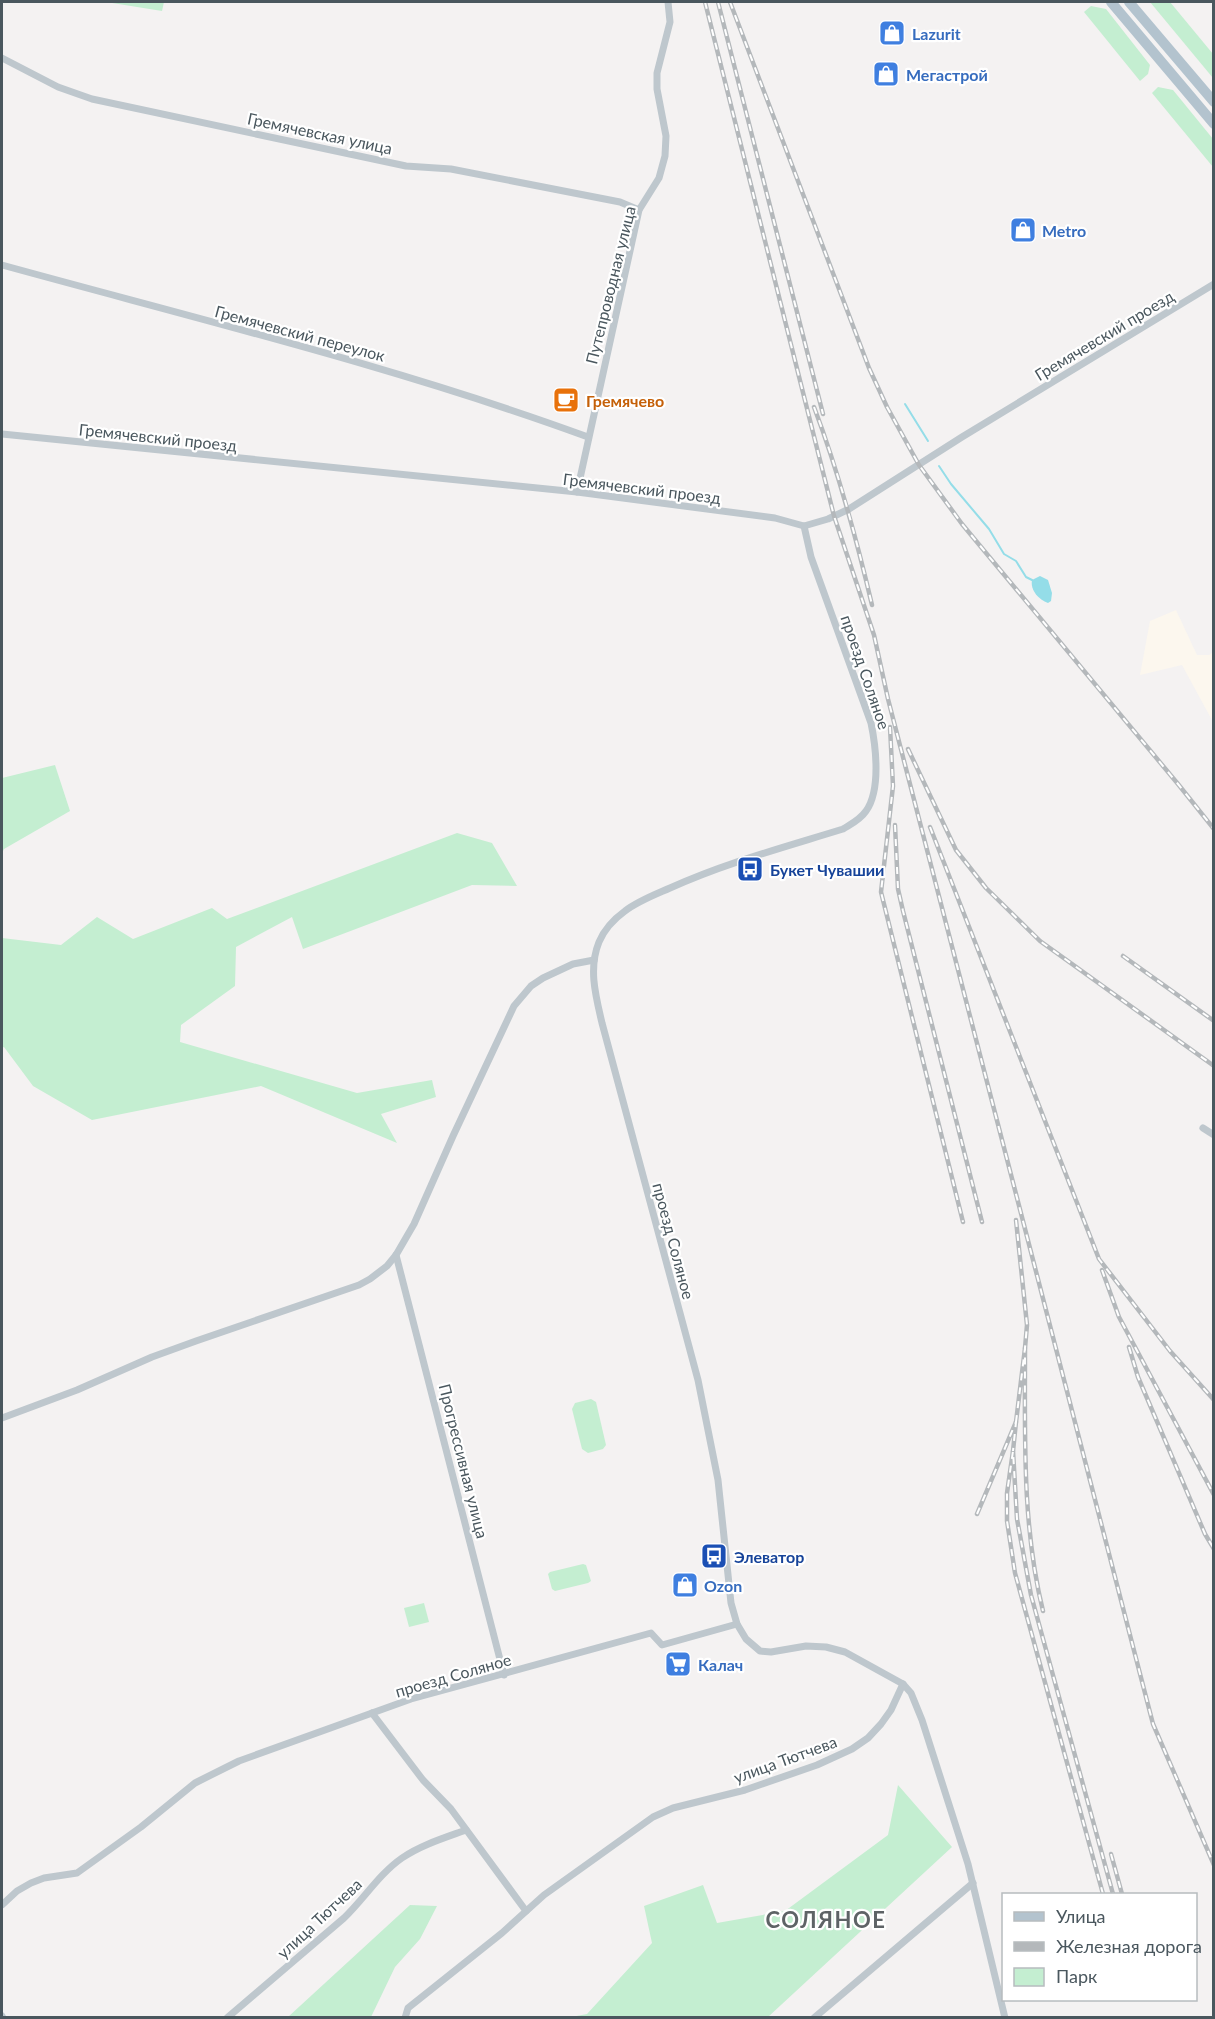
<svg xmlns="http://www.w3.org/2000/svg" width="1215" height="2019" viewBox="0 0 1215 2019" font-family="Lato,sans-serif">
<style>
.commercial{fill:#fcf7ee}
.green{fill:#c4eed1}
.water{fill:#94dde8}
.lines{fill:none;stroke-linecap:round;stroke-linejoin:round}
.stream{stroke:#94dde8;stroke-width:2}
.street{stroke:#bec7cd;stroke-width:7}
.primary{stroke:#b3c3ce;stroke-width:10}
.rail-casing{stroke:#b4b8bb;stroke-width:4.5}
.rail{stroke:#fff;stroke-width:2;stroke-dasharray:7;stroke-linecap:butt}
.labels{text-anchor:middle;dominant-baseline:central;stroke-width:4.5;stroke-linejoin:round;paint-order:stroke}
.shop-label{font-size:16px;font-weight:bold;fill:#366cbe;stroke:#fff;text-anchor:start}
.street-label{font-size:16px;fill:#4a575e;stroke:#fff}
.food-label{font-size:16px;font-weight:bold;fill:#c56008;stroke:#fff;text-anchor:start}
.transit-label{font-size:16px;font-weight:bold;fill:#164399;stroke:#fff;text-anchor:start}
.district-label{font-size:22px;font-weight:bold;letter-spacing:1.5px;fill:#5e6366;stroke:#fff}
</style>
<rect width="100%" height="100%" fill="#f4f2f2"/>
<!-- commercial -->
<polygon class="commercial" points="1176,610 1197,655 1209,655 1213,652 1213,722 1182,665 1140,675 1150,621"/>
<!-- green -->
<g class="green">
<polygon points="106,2 164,2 162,11"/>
<polygon points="1150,2 1170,2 1213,54 1213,78"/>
<polygon points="1091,6 1106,9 1150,65 1148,74 1140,81 1084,12"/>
<polygon points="1158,87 1173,90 1213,139 1213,167 1152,93"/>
<polygon points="55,765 70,811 4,849 2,853 2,778"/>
<polygon points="457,833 492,843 517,886 472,885 303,949 292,917 236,947 235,986 181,1025 180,1042 357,1093 432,1080 436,1097 381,1114 397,1143 261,1086 92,1120 33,1086 4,1047 2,1048 2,938 61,945 97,917 133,939 212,908 227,919"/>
<polygon points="591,1399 596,1402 606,1445 603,1449 588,1453 582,1449 572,1409 575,1403"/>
<polygon points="583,1564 586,1565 591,1581 588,1583 555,1591 552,1589 548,1574 550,1572"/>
<polygon points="424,1603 429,1622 409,1627 404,1608"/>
<polygon points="898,1785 952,1847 768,2017 571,2017 587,2014 652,1943 644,1906 703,1885 717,1923 785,1911 888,1835"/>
<polygon points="410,1905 437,1906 420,1939 395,1967 371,2017 288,2017"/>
</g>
<!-- water -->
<path class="water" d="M1040 576 1048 580 1052 593 1051 601 1048 603C1039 600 1030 590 1032 580Z"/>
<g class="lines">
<!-- stream -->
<g class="stream">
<polyline points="905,404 928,441"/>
<polyline points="939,466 951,484 989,529 1004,554 1016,561 1026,577 1032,580"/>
</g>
<!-- street -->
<g class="street">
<polyline points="2,58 58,87 92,99 406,166 451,169 620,202 639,210"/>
<path d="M2 265C198 319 397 367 588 437"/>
<polyline points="2,434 577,492 775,518 804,526 828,519 849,509 962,437 1214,284"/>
<polyline points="577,492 639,210 659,178 665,156 666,136 657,89 657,73 670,22 668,2"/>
<path d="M804 526 811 557 871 723C876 747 881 790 866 811 860 820 851 824 843 829 785 847 725 863 670 888 654 895 638 901 625 911 614 919 604 930 599 942 588 969 596 997 602 1023L698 1380 718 1480 731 1603 737 1624 746 1639 760 1651 771 1652 806 1646 826 1647 845 1652 903 1684 911 1693 922 1720 968 1864 1005 2018"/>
<polyline points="1203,1128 1214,1135"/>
<polyline points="396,1255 504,1675"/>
<polyline points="2,1418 77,1390 152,1357 196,1341 359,1285 370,1279 387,1266 396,1255 414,1224 453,1136 514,1006 531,986 543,978 573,964 594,960"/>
<polyline points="372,1713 423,1780 451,1809 526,1911"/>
<polyline points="2,1905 17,1891 31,1883 44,1878 77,1873 141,1827 195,1783 239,1761 411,1699 651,1633 662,1645 737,1624"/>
<polyline points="2,2016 3,2018"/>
<path d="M227 2018 344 1918C364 1899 379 1874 402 1858 421 1845 444 1838 466 1830"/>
<polyline points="405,2018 408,2008 502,1933 544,1895 653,1817 673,1808 745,1790 817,1765 852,1749 868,1738 881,1724 891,1710 903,1684"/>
<polyline points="814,2018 973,1883"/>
</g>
<!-- primary -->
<g class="primary">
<polyline points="1111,2 1214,124"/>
<polyline points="1129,2 1214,102"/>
</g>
<defs>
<g id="rail">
<polyline points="705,2 834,516 874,635 888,699 1153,1724 1214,1865"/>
<polyline points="718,2 823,414"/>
<polyline points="730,2 869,368 887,407 919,465 962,524 1178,784 1214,829"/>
<path d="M814 407C839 473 856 537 872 605"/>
<polyline points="890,727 893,786 881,892 963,1222"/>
<polyline points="908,749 956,850 986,888 1040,941 1214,1066"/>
<polyline points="895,825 898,889 903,911 982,1222"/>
<polyline points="930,827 1099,1259 1170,1351 1214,1400"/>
<polyline points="1123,956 1214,1021"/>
<polyline points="1016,1220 1027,1325 1025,1348"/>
<polyline points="1102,1270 1119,1317 1214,1495"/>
<polyline points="1129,1347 1138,1377 1205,1534 1214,1549"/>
<path d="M1016 1422 1025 1348C1025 1436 1022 1526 1043 1611"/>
<polyline points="977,1514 1016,1422 1013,1451"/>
<polyline points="1111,1854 1122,1894"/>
<polyline points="1103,1894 1015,1573 1007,1521 1007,1493 1013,1451 1017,1519 1031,1595 1113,1894"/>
</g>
</defs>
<!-- rail casing -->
<use href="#rail" class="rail-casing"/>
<!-- rail -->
<use href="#rail" class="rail"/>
</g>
<!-- icons -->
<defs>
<symbol id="shop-square" viewBox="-11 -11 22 22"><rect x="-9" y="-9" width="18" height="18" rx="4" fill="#3f7fe0" stroke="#fff"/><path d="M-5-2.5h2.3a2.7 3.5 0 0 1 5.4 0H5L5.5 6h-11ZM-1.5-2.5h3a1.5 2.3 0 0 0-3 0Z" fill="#fff"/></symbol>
<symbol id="cafe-square" viewBox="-11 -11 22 22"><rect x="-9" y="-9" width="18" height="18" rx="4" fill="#e8710a" stroke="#fff"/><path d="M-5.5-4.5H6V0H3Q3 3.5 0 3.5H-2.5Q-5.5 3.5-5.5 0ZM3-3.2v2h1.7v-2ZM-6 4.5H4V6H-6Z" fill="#fff"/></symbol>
<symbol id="bus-square" viewBox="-11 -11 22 22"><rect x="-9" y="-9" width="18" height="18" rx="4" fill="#1a4fb4" stroke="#fff"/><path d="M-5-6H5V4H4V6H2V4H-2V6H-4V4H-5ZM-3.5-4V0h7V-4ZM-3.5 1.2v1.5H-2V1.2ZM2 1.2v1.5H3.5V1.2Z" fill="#fff"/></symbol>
<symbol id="supermarket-square" viewBox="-11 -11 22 22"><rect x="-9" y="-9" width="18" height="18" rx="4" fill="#3f7fe0" stroke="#fff"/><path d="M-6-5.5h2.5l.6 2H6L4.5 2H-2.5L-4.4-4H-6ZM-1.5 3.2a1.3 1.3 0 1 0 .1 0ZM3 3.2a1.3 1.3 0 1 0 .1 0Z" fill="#fff"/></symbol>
</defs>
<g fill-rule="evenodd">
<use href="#shop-square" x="877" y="18" width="30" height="30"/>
<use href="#shop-square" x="871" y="59" width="30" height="30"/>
<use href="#shop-square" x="1008" y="215" width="30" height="30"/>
<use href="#cafe-square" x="551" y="385" width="30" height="30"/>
<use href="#bus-square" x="735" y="854" width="30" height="30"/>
<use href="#bus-square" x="699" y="1541" width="30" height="30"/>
<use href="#shop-square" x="670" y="1570" width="30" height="30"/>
<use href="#supermarket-square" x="663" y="1649" width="30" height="30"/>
</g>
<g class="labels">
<!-- shop labels -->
<g class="shop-label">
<text x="912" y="33">Lazurit</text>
<text x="906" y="74">Мегастрой</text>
<text x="1042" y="230">Metro</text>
<text x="704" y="1585">Ozon</text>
<text x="698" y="1664">Калач</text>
</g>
<!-- street labels -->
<g class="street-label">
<text transform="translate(320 133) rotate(12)">Гремячевская улица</text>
<text transform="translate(610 285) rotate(-76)">Путепроводная улица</text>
<text transform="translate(300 333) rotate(15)">Гремячевский переулок</text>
<text transform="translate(1104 335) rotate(-31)">Гремячевский проезд</text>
<text transform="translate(158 437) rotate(6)">Гремячевский проезд</text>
<text transform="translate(642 488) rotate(7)">Гремячевский проезд</text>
<text transform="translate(866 672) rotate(71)">проезд Соляное</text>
<text transform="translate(674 1241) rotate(75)">проезд Соляное</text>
<text transform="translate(464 1461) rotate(76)">Прогрессивная улица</text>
<text transform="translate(453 1675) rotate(-16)">проезд Соляное</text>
<text transform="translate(785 1759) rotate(-20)">улица Тютчева</text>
<text transform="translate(319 1918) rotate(-43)">улица Тютчева</text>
</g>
<!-- food labels -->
<g class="food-label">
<text x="586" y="400">Гремячево</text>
</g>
<!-- transit labels -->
<g class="transit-label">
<text x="770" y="869">Букет Чувашии</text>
<text x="734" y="1556">Элеватор</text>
</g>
<!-- district labels -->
<g class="district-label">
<text x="826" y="1919">СОЛЯНОЕ</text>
</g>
</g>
<!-- border -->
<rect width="1215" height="2019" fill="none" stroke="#4a575e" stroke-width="6"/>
<!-- legend -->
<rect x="1002" y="1893" width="195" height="108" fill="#ffffff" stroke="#b7bcbf" stroke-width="1.5"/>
<rect x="1014" y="1912" width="30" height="9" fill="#b3c3ce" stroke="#b7bcbf" stroke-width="1.5"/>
<text x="1056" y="1923" font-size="18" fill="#4a575e">Улица</text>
<rect x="1014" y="1942" width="30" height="9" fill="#b4b8bb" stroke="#b7bcbf" stroke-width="1.5"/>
<text x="1056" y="1953" font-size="18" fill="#4a575e">Железная дорога</text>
<rect x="1014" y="1968" width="30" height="18" fill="#c4eed1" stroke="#b7bcbf" stroke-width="1.5"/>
<text x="1056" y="1983" font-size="18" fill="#4a575e">Парк</text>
</svg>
